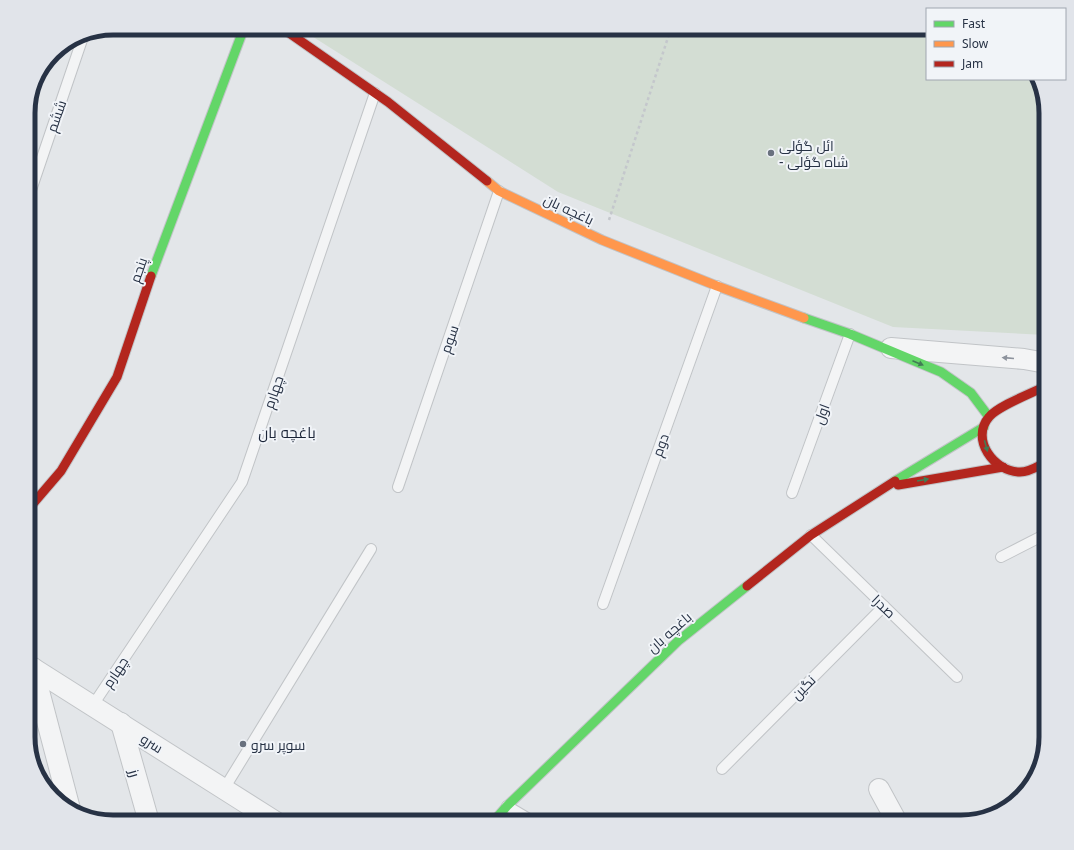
<svg xmlns="http://www.w3.org/2000/svg" width="1074" height="850" viewBox="0 0 1074 850" font-family="'Noto Sans',Cairo,sans-serif">
<style>
.green{fill:#d3ddd3}
.lines{fill:none;stroke-linecap:round;stroke-linejoin:round}
.lane-casing{stroke:#c1c4c7;stroke-width:12}
.street-casing{stroke:#c1c4c7;stroke-width:22}
.fast-casing{stroke:#c1c4c7;stroke-width:11}
.slow-casing{stroke:#c1c4c7;stroke-width:11}
.jam-casing{stroke:#c1c4c7;stroke-width:11}
.path{stroke:#c4c7cc;stroke-width:2.5;stroke-dasharray:3 3;stroke-linecap:butt}
.lane{stroke:#f3f4f5;stroke-width:10}
.street{stroke:#f3f4f5;stroke-width:20}
.fast{stroke:#63d668;stroke-width:9}
.slow{stroke:#ff974d;stroke-width:9}
.jam{stroke:#b3261e;stroke-width:9}
.oneway{fill:#8d939d}
.oneway2{fill:#427c55}
.poi-dot{fill:#69717e;stroke:#f1f4f8;stroke-width:1.5}
.labels{text-anchor:middle;dominant-baseline:central;stroke-width:4;stroke-linejoin:round;paint-order:stroke}
.street-label{font-size:14px;fill:#273245;stroke:#f1f4f8}
.poi-label{font-size:14px;fill:#273245;stroke:#f1f4f8;text-anchor:start}
.neighbourhood-label{font-size:15px;fill:#192336;stroke:#f1f4f8}
.rim{fill:none;stroke:#273245;stroke-width:5}
</style>
<rect width="100%" height="100%" fill="#e3e6e9"/>
<!-- green -->
<polygon class="green" points="299,28 927,28 927,79 1038,79 1046,113 1046,335 893,327 558,192"/>
<g class="lines">
<defs>
<g id="lane">
<polyline points="28,199 84,34"/>
<polyline points="398,487 499,191"/>
<polyline points="792,493 850,334"/>
<polyline points="811,535 957,677"/>
<polyline points="1001,557 1046,534"/>
<polyline points="603,604 717,286"/>
<polyline points="93,705 242,482 375,93"/>
<polyline points="722,769 884,606"/>
<polyline points="224,789 371,549"/>
<polyline points="507,806 534,822"/>
</g>
<g id="street">
<polyline points="891,348 1024,359 1046,363"/>
<polyline points="28,665 276,822"/>
<polyline points="33,668 70,809"/>
<polyline points="121,723 149,822"/>
<polyline points="879,789 897,822"/>
</g>
<g id="fast">
<polyline points="151,276 244,28"/>
<polyline points="804,318 850,334 941,372 971,393 989,417"/>
<polyline points="895,481 984,427"/>
<polyline points="493,822 507,806 678,641 747,586"/>
</g>
<polyline id="slow" points="487,181 499,191 602,240 717,286 804,318"/>
<g id="jam">
<polyline points="282,28 388,102 487,181"/>
<path d="M1046 386C1032 393 998 406 989 417 970 439 994 472 1020 472 1030 472 1038 466 1046 462"/>
<polyline points="898,485 1003,467"/>
<polyline points="31,506 61,471 117,377 151,276"/>
<polyline points="747,586 811,535 895,481"/>
</g>
</defs>
<!-- lane casing -->
<use href="#lane" class="lane-casing"/>
<!-- street casing -->
<use href="#street" class="street-casing"/>
<!-- fast casing -->
<use href="#fast" class="fast-casing"/>
<!-- slow casing -->
<use href="#slow" class="slow-casing"/>
<!-- jam casing -->
<use href="#jam" class="jam-casing"/>
<!-- path -->
<polyline class="path" points="609,220 671,28"/>
<!-- lane -->
<use href="#lane" class="lane"/>
<!-- street -->
<use href="#street" class="street"/>
<!-- fast -->
<use href="#fast" class="fast"/>
<!-- slow -->
<use href="#slow" class="slow"/>
<!-- jam -->
<use href="#jam" class="jam"/>
</g>
<!-- one-way arrows -->
<defs><path id="oneway-solid" d="M-6-.8H1V-3.2L6.5 0L1 3.2V.8H-6Z"/></defs>
<use class="oneway" href="#oneway-solid" transform="translate(1008 358) rotate(-175)"/>
<g class="oneway2">
<use href="#oneway-solid" transform="translate(918 363) rotate(23)"/>
<use href="#oneway-solid" transform="translate(986 446) rotate(75)"/>
<use href="#oneway-solid" transform="translate(923 480) rotate(-10)"/>
</g>
<!-- markers -->
<g class="poi-dot">
<circle cx="771" cy="153" r="4"/>
<circle cx="243" cy="744" r="4"/>
</g>
<g class="labels">
<!-- street labels -->
<g class="street-label">
<text transform="translate(56 116) rotate(-71)">ششم</text>
<text transform="translate(569 209) rotate(25)">باغچه بان</text>
<text transform="translate(138 270) rotate(-71)">پنجم</text>
<text transform="translate(449 339) rotate(-71)">سوم</text>
<text transform="translate(273 392) rotate(-71)">چهارم</text>
<text transform="translate(821 414) rotate(-70)">اول</text>
<text transform="translate(660 445) rotate(-70)">دوم</text>
<text transform="translate(884 606) rotate(44)">صدرا</text>
<text transform="translate(669 632) rotate(-41)">باغچه بان</text>
<text transform="translate(115 672) rotate(-56)">چهارم</text>
<text transform="translate(803 687) rotate(-45)">نگین</text>
<text transform="translate(152 743) rotate(32)">سرو</text>
<text transform="translate(135 773) rotate(74)">رز</text>
</g>
<!-- poi labels -->
<g class="poi-label">
<text x="779" y="145">ائل گؤلی<tspan x="779" dy="16">- شاه گؤلی</tspan></text>
<text x="251" y="744">سوپر سرو</text>
</g>
<!-- neighbourhood labels -->
<g class="neighbourhood-label">
<text x="287" y="432">باغچه بان</text>
</g>
</g>
<!-- crop -->
<path d="M0 0H1074V850H0ZM113 35H961A78 78 0 0 1 1039 113V737A78 78 0 0 1 961 815H113A78 78 0 0 1 35 737V113A78 78 0 0 1 113 35Z" fill="#e1e4ea" fill-rule="evenodd"/>
<path class="rim" d="M113 35H961A78 78 0 0 1 1039 113V737A78 78 0 0 1 961 815H113A78 78 0 0 1 35 737V113A78 78 0 0 1 113 35Z"/>
<!-- legend -->
<rect x="926" y="8" width="140" height="72" fill="#f1f4f8" stroke="#a0a6b0"/>
<rect x="934" y="21" width="20" height="6" fill="#63d668" stroke="#a0a6b0"/>
<text x="962" y="28" font-size="12" fill="#273245">Fast</text>
<rect x="934" y="41" width="20" height="6" fill="#ff974d" stroke="#a0a6b0"/>
<text x="962" y="48" font-size="12" fill="#273245">Slow</text>
<rect x="934" y="61" width="20" height="6" fill="#b3261e" stroke="#a0a6b0"/>
<text x="962" y="68" font-size="12" fill="#273245">Jam</text>
</svg>
